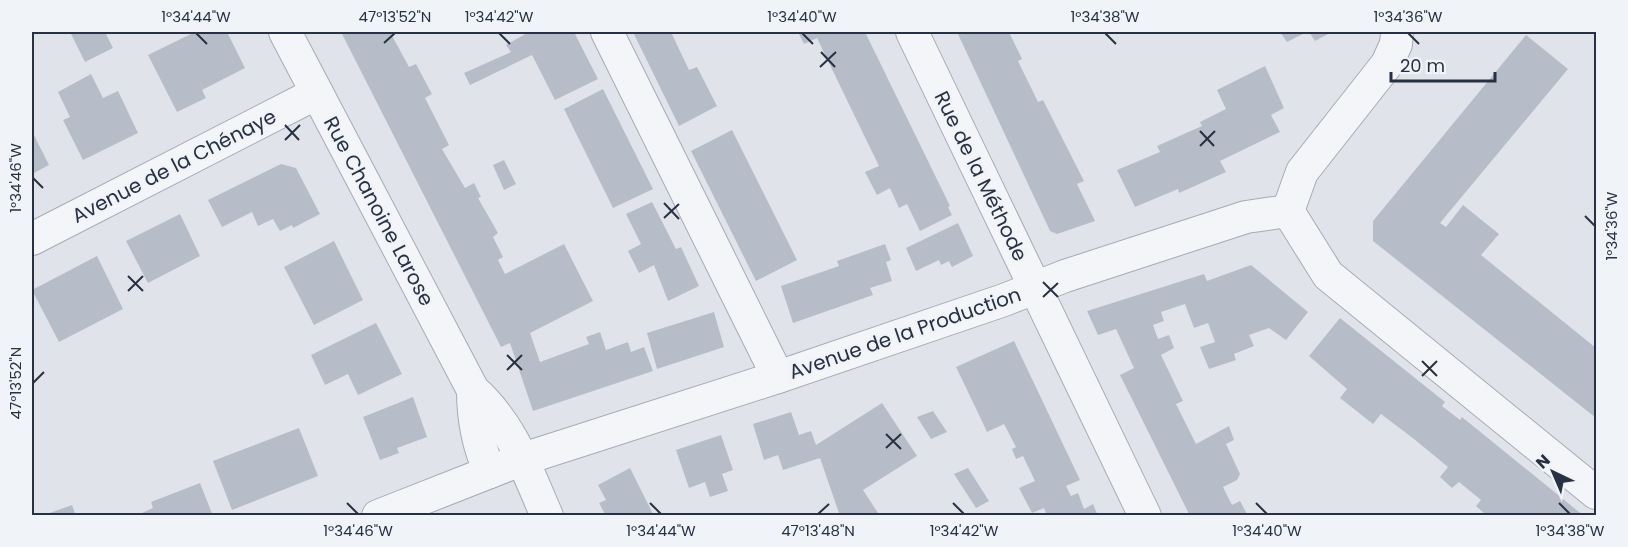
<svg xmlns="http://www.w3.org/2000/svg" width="1628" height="547" viewBox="0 0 1628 547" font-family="Poppins,sans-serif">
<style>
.building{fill:#b7bdc8}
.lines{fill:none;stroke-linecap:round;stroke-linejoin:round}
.minor-casing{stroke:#a5abb5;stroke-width:34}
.minor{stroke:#f4f5f8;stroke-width:32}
.ticks{fill:none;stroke:#273143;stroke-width:2}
.labels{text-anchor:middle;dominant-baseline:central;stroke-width:4.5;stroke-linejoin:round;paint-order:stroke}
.street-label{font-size:20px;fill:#273143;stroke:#f0f3f8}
.neatline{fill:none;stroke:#273143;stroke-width:2}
.ticks-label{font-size:15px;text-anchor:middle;fill:#273143}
</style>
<rect width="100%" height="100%" fill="#e0e4ea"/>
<!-- building -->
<g class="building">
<polygon points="70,32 105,32 113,48 85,62"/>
<polygon points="195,32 227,32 245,68 202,90 206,98 177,112 148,55"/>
<polygon points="341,32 390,32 409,67 416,64 432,94 425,98 449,145 442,149 465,188 474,183 481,197 478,198 498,233 493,237 503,257 498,260 505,274 564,244 593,301 530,333 540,362 589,344 586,337 600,332 606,350 628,342 631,352 644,347 653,371 533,411 510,343 501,347"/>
<polygon points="529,32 574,32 598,79 555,100 532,55 470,85 464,73 511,52 506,45"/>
<polygon points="633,32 671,32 689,70 697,67 717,106 679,126"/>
<polygon points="798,32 865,32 950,206 948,207 952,215 920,231 907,204 899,208 890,188 877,195 865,172 879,166 859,125 817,38 804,44"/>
<polygon points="957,32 1009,32 1022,59 1018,61 1038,102 1043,100 1084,181 1077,184 1095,221 1057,234 1050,231"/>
<polygon points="1280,32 1307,32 1287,42"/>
<polygon points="1309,32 1332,32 1315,41"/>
<polygon points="1526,35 1568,69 1440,223 1446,227 1463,205 1499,234 1481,255 1596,348 1596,418 1373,241 1373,221"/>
<polygon points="1265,66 1284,108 1271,115 1280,132 1220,161 1226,172 1179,193 1178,189 1135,207 1117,170 1160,152 1157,146 1202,126 1200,122 1226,109 1217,90"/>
<polygon points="91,74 103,98 118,91 138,133 83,160 63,120 70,117 58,92"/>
<polygon points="603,89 653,189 613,208 564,109"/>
<polygon points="732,130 797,260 756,281 691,151"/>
<polygon points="32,131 49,165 32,174"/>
<polygon points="504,160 516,184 504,190 493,165"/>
<polygon points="281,164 296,168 320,214 293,228 292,225 280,231 273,219 258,226 252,212 222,227 208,200"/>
<polygon points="652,202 676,249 681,247 699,286 668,301 654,265 639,273 628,251 641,244 626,214"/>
<polygon points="180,214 200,256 148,283 126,241"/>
<polygon points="958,223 973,256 952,267 949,261 941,265 939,260 916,271 906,248"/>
<polygon points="334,241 363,300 314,325 284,267"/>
<polygon points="885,244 891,260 886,262 892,281 870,288 873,295 793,323 781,286 839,266 837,261"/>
<polygon points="97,256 123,309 59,342 32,290"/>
<polygon points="1251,265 1308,312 1286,340 1269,328 1249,335 1254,346 1234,354 1236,360 1209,369 1200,347 1215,342 1208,323 1194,328 1185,304 1161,312 1164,321 1153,325 1158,339 1169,335 1174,348 1161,355 1183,401 1176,404 1196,444 1229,426 1234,440 1226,444 1240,474 1237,480 1223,487 1232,505 1240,501 1248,516 1190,516 1120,375 1134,368 1116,329 1098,335 1087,311 1204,274 1207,281"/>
<polygon points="714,312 724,347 657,369 647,333"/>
<polygon points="1340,318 1445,402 1442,406 1460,420 1462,417 1584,516 1487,516 1476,506 1481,500 1459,482 1452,488 1440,477 1448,467 1414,439 1381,414 1373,424 1340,398 1347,389 1309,356"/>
<polygon points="376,323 402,374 358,395 348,374 325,385 311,355"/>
<polygon points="1014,341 1080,480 1066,486 1071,496 1078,493 1084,509 1093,504 1098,516 1047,516 1044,508 1032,513 1019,488 1035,481 1023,456 1016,459 1012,449 1016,447 1004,424 987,432 980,417 956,367"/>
<polygon points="413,397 427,437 397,448 399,453 380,460 363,417"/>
<polygon points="882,403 917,456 863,490 880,516 840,516 820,458 783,470 778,455 764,460 753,424 791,412 799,435 811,431 816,445"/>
<polygon points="933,411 947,432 931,439 917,417"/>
<polygon points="299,428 318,476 232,510 213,461"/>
<polygon points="721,435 733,470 722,474 728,491 710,497 705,482 689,488 676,450"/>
<polygon points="630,468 654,516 606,516 599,503 606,500 598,485"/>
<polygon points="968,468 989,501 976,508 954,474"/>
<polygon points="200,483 213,516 135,516 153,508 151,502"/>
<polygon points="72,505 76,516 44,516 44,515"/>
</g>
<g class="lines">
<defs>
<g id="minor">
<path d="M285 32 473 390C513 426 526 469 547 516"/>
<polyline points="607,32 778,377"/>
<polyline points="912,32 1145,516"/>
<polyline points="1397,32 1396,44 1387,64 1302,172 1288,211 1328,275 1596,493"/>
<polyline points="32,239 317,93"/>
<path d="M473 390C473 419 478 446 490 472"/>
<polyline points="378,516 523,459 778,377 1004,300 1065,276 1246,217 1288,211"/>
</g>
</defs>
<!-- minor casing -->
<use href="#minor" class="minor-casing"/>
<!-- minor -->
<use href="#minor" class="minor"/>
</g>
<!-- ticks -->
<path class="ticks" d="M196 33 207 44M499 33 510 44M802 33 813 44M1105 33 1116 44M1408 33 1419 44M384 43 395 33M821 52 835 67M820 67 836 52M285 125 299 140M1200 131 1214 146M285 140 300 125M1200 146 1215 131M33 178 43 188M664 203 679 219M1585 216 1595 226M664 218 679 204M128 276 143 291M1043 282 1058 297M128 291 143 276M1043 297 1058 283M507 355 522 370M1422 361 1437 376M507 370 522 355M1422 376 1437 361M33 383 44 372M886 434 901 449M886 448 901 434M347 503 358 514M650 503 661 514M953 503 964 514M1256 503 1267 514M1559 503 1570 514M818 514 829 504"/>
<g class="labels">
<!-- street labels -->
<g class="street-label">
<text transform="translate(174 166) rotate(-27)">Avenue de la Chénaye</text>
<text transform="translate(981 176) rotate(64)">Rue de la Méthode</text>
<text transform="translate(379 211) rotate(62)">Rue Chanoine Larose</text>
<text transform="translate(905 333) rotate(-19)">Avenue de la Production</text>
</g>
</g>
<!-- border -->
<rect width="1628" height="547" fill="none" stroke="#f0f3f8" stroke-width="66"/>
<!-- north arrow -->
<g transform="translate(1553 472) rotate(316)" stroke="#f0f3f8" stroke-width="4.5" paint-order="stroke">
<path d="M0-4.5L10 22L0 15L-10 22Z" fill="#273143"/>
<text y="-9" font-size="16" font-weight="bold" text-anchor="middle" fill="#273143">N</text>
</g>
<!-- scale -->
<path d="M1391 72v9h104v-9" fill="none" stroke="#273143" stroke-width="3"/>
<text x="1400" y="72" font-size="18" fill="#273143" stroke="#f0f3f8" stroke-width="4.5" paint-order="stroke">20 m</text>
<rect x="33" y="33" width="1562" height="481" class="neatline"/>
<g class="ticks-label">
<text x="196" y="22">1°34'44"W</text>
<text x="395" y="22">47°13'52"N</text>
<text x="499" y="22">1°34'42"W</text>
<text x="802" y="22">1°34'40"W</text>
<text x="1105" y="22">1°34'38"W</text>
<text x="1408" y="22">1°34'36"W</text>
<text transform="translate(16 178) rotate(-90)" y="5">1°34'46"W</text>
<text transform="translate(1612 226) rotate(-90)" y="5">1°34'36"W</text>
<text transform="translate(16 383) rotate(-90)" y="5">47°13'52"N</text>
<text x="358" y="536">1°34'46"W</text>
<text x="661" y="536">1°34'44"W</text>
<text x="818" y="536">47°13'48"N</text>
<text x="964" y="536">1°34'42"W</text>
<text x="1267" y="536">1°34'40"W</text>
<text x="1570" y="536">1°34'38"W</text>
</g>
</svg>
